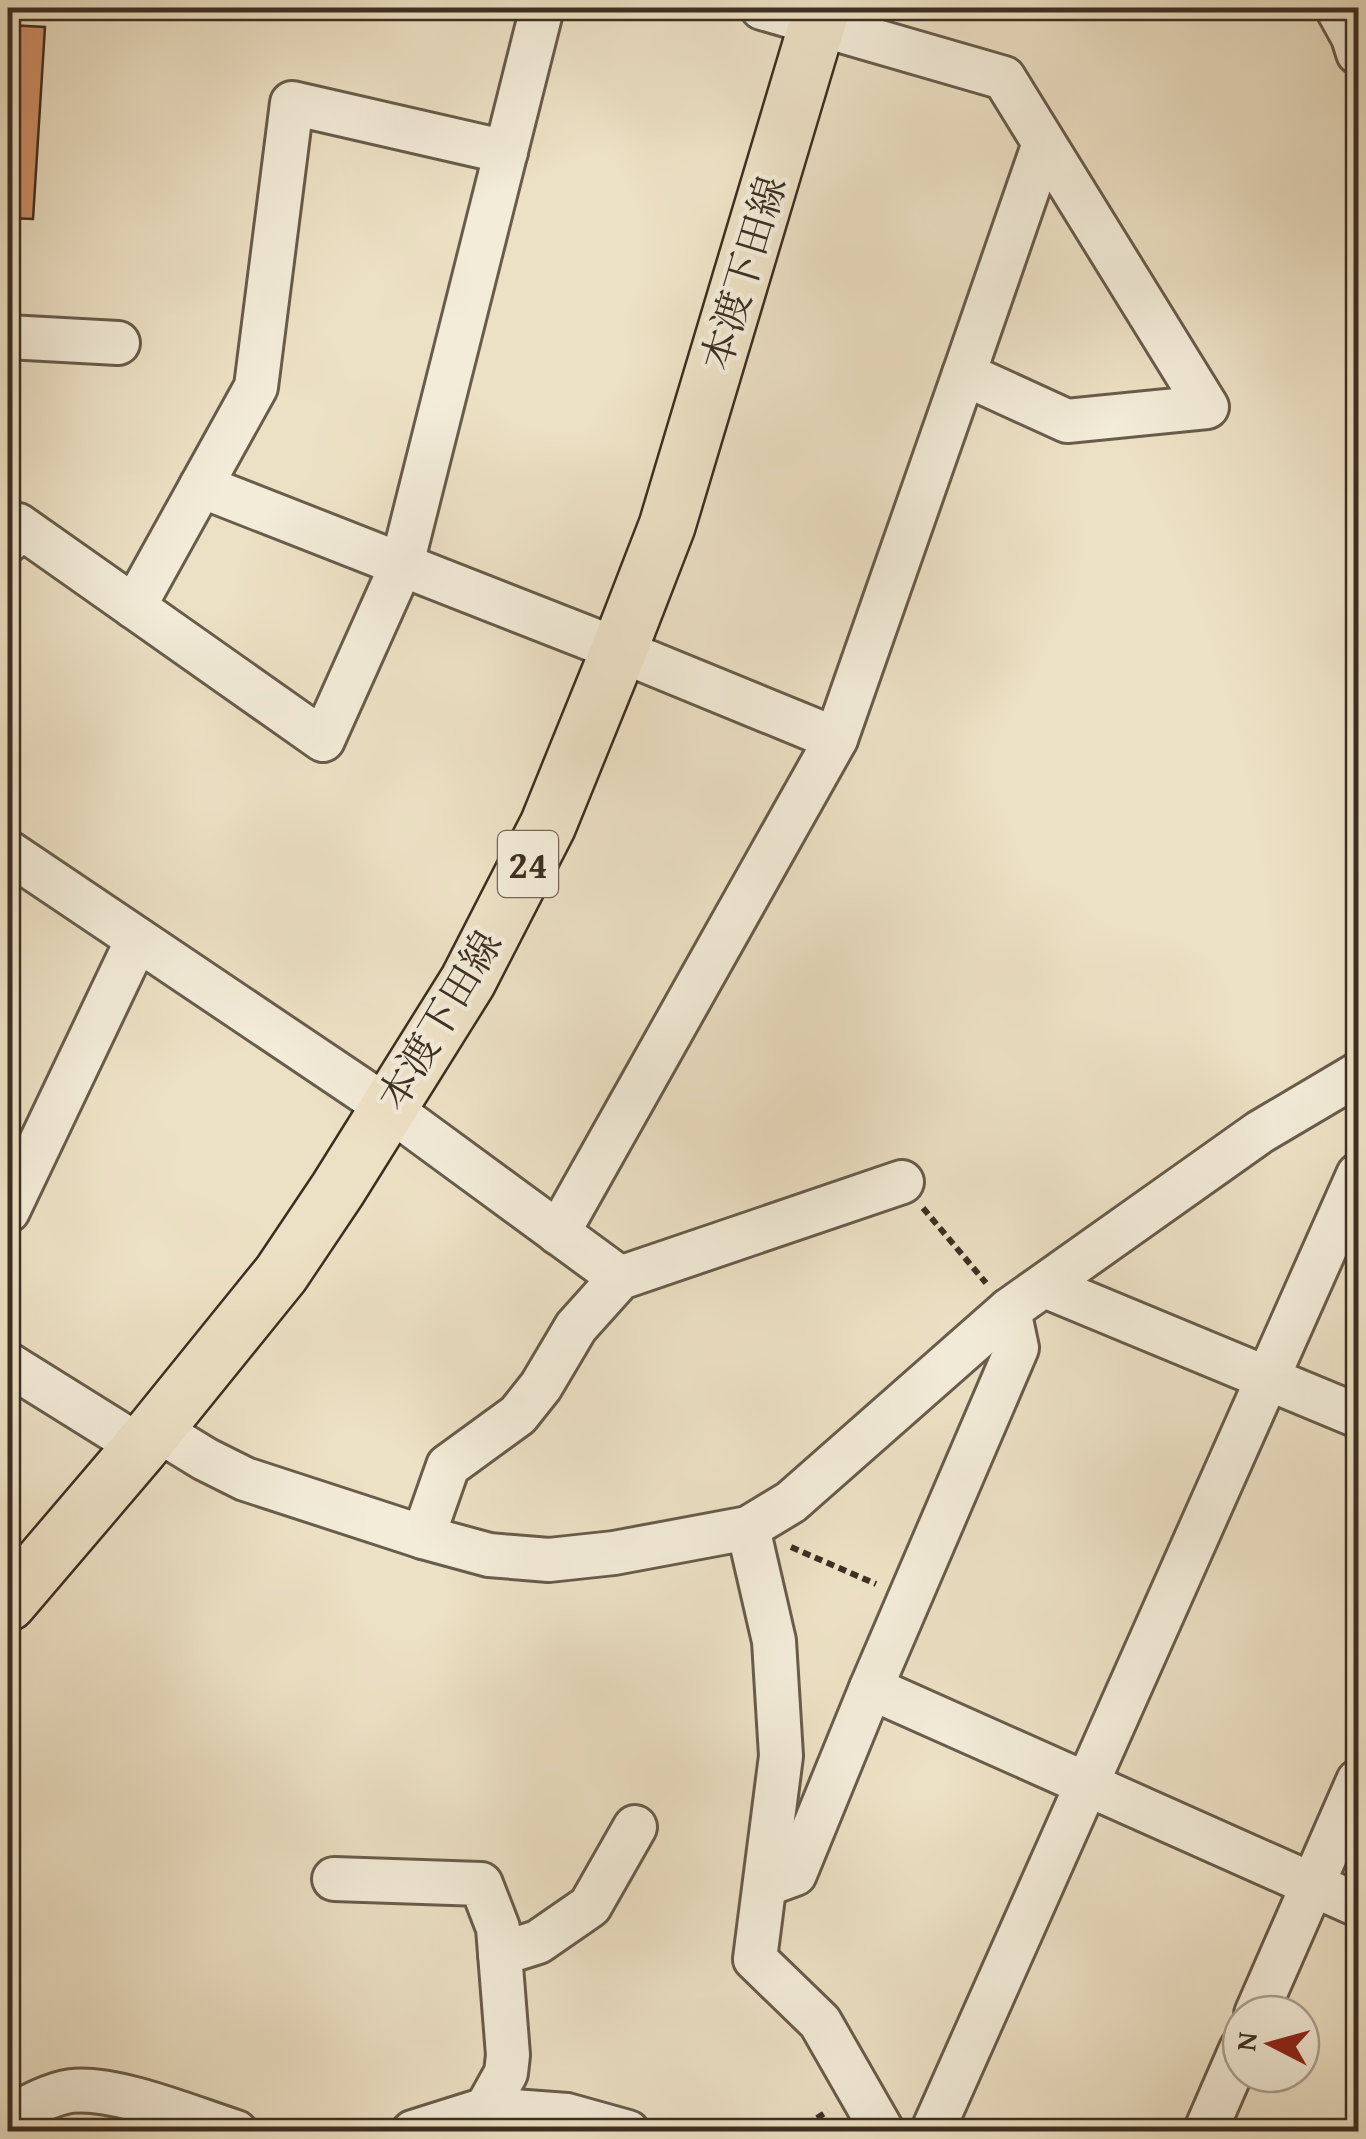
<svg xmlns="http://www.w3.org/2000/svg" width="1366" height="2139" viewBox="0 0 1366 2139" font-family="'Gentium Book Plus','Noto Serif JP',serif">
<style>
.building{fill:#d09067;stroke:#3c2f22;stroke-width:2.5}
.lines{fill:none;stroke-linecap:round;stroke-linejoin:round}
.minor-casing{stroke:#685c4b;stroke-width:48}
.major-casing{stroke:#3c2f22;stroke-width:60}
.path{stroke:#3c2f22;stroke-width:6;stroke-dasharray:8 5;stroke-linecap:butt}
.minor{stroke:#f3ecd9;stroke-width:42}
.major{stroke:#ede1c5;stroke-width:55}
.labels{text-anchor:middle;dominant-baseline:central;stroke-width:9;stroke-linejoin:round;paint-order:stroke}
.shield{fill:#f3ecd9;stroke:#736859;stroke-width:2.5}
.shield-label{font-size:38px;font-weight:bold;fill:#3c2f22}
.street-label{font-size:40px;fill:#3c2f22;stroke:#f3ecd9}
</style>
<rect width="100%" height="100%" fill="#ede1c5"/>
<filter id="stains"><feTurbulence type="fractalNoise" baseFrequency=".002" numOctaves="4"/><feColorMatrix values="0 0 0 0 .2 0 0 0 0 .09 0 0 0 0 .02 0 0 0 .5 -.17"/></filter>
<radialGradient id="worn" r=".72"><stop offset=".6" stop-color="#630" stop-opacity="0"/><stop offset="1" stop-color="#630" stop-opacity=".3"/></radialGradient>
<!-- building -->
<polygon class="building" points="8,25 45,27 33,219 8,218"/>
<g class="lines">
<defs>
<g id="minor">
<polyline points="762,8 1004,78 1207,407 1067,421 964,374 1044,143"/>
<polyline points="1337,8 1353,37 1358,53"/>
<polyline points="8,337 118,343"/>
<polyline points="201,486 619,650 836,739 964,374"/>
<polyline points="8,541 18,525 323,740 402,564 542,8"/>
<polyline points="134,607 256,387 292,103 506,152"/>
<polyline points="8,852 387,1107 620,1278"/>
<polyline points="8,1211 137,940"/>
<polyline points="558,1233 836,739"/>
<polyline points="1045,1286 1358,1416"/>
<polyline points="8,1364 141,1447"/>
<polyline points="156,1429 205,1459 245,1479 423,1537 489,1555 549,1560 614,1553 748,1528 791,1502 1009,1310 1260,1132 1358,1074"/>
<polyline points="748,1528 774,1641 781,1756 755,1959 820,2022 883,2132"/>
<polyline points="423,1537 448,1466 518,1415 541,1386 576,1327 620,1278 902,1182"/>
<polyline points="871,1688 1358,1905"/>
<polyline points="334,1879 481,1884 498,1928 508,2055 506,2073 486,2109"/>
<polyline points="765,1885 795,1874 871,1688 1017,1348 1009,1310"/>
<polyline points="500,1954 538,1942 590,1906 635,1827"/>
<polyline points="1256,2014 1358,1781"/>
<path d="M8 2118C24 2108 53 2093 71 2091 116 2086 192 2118 236 2132"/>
<polyline points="413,2132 486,2109 567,2115 628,2132"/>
<polyline points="932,2132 1358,1175"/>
<polyline points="1205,2132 1241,2049"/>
</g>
<polyline id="major" points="8,1603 141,1447 281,1274 338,1189 468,981 548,825 619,650 667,526 822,8"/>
</defs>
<!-- minor casing -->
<use href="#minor" class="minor-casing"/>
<!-- major casing -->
<use href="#major" class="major-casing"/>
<!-- path -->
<g class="path">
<polyline points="923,1208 986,1283"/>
<polyline points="791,1547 876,1584"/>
<polyline points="795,2132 828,2111"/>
</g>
<!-- minor -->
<use href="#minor" class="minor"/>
<!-- major -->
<use href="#major" class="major"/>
</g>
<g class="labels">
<!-- shield labels -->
<rect class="shield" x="498" y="831" width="60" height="66" rx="8"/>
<g class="shield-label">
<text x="528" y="864">24</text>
</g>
<!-- street labels -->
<g class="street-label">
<text transform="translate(743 273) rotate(-73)">本渡下田線</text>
<text transform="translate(439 1020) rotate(-59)">本渡下田線</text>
</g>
</g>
<!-- margin -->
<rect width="1366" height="2139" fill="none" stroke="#ede1c5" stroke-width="40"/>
<rect x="10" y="10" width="1346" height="2119" fill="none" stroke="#3c2f22" stroke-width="5"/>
<rect x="20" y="20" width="1326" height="2099" fill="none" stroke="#3c2f22" stroke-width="2.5"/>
<!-- north arrow -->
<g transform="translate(1271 2044) rotate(276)"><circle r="48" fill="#f3ecd9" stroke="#aaa090" stroke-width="2.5"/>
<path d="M0-8L18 38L0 25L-18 38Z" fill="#8f2418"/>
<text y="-15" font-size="28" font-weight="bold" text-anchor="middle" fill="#3c2f22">N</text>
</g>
<rect width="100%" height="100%" filter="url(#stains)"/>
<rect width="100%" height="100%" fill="url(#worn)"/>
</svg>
